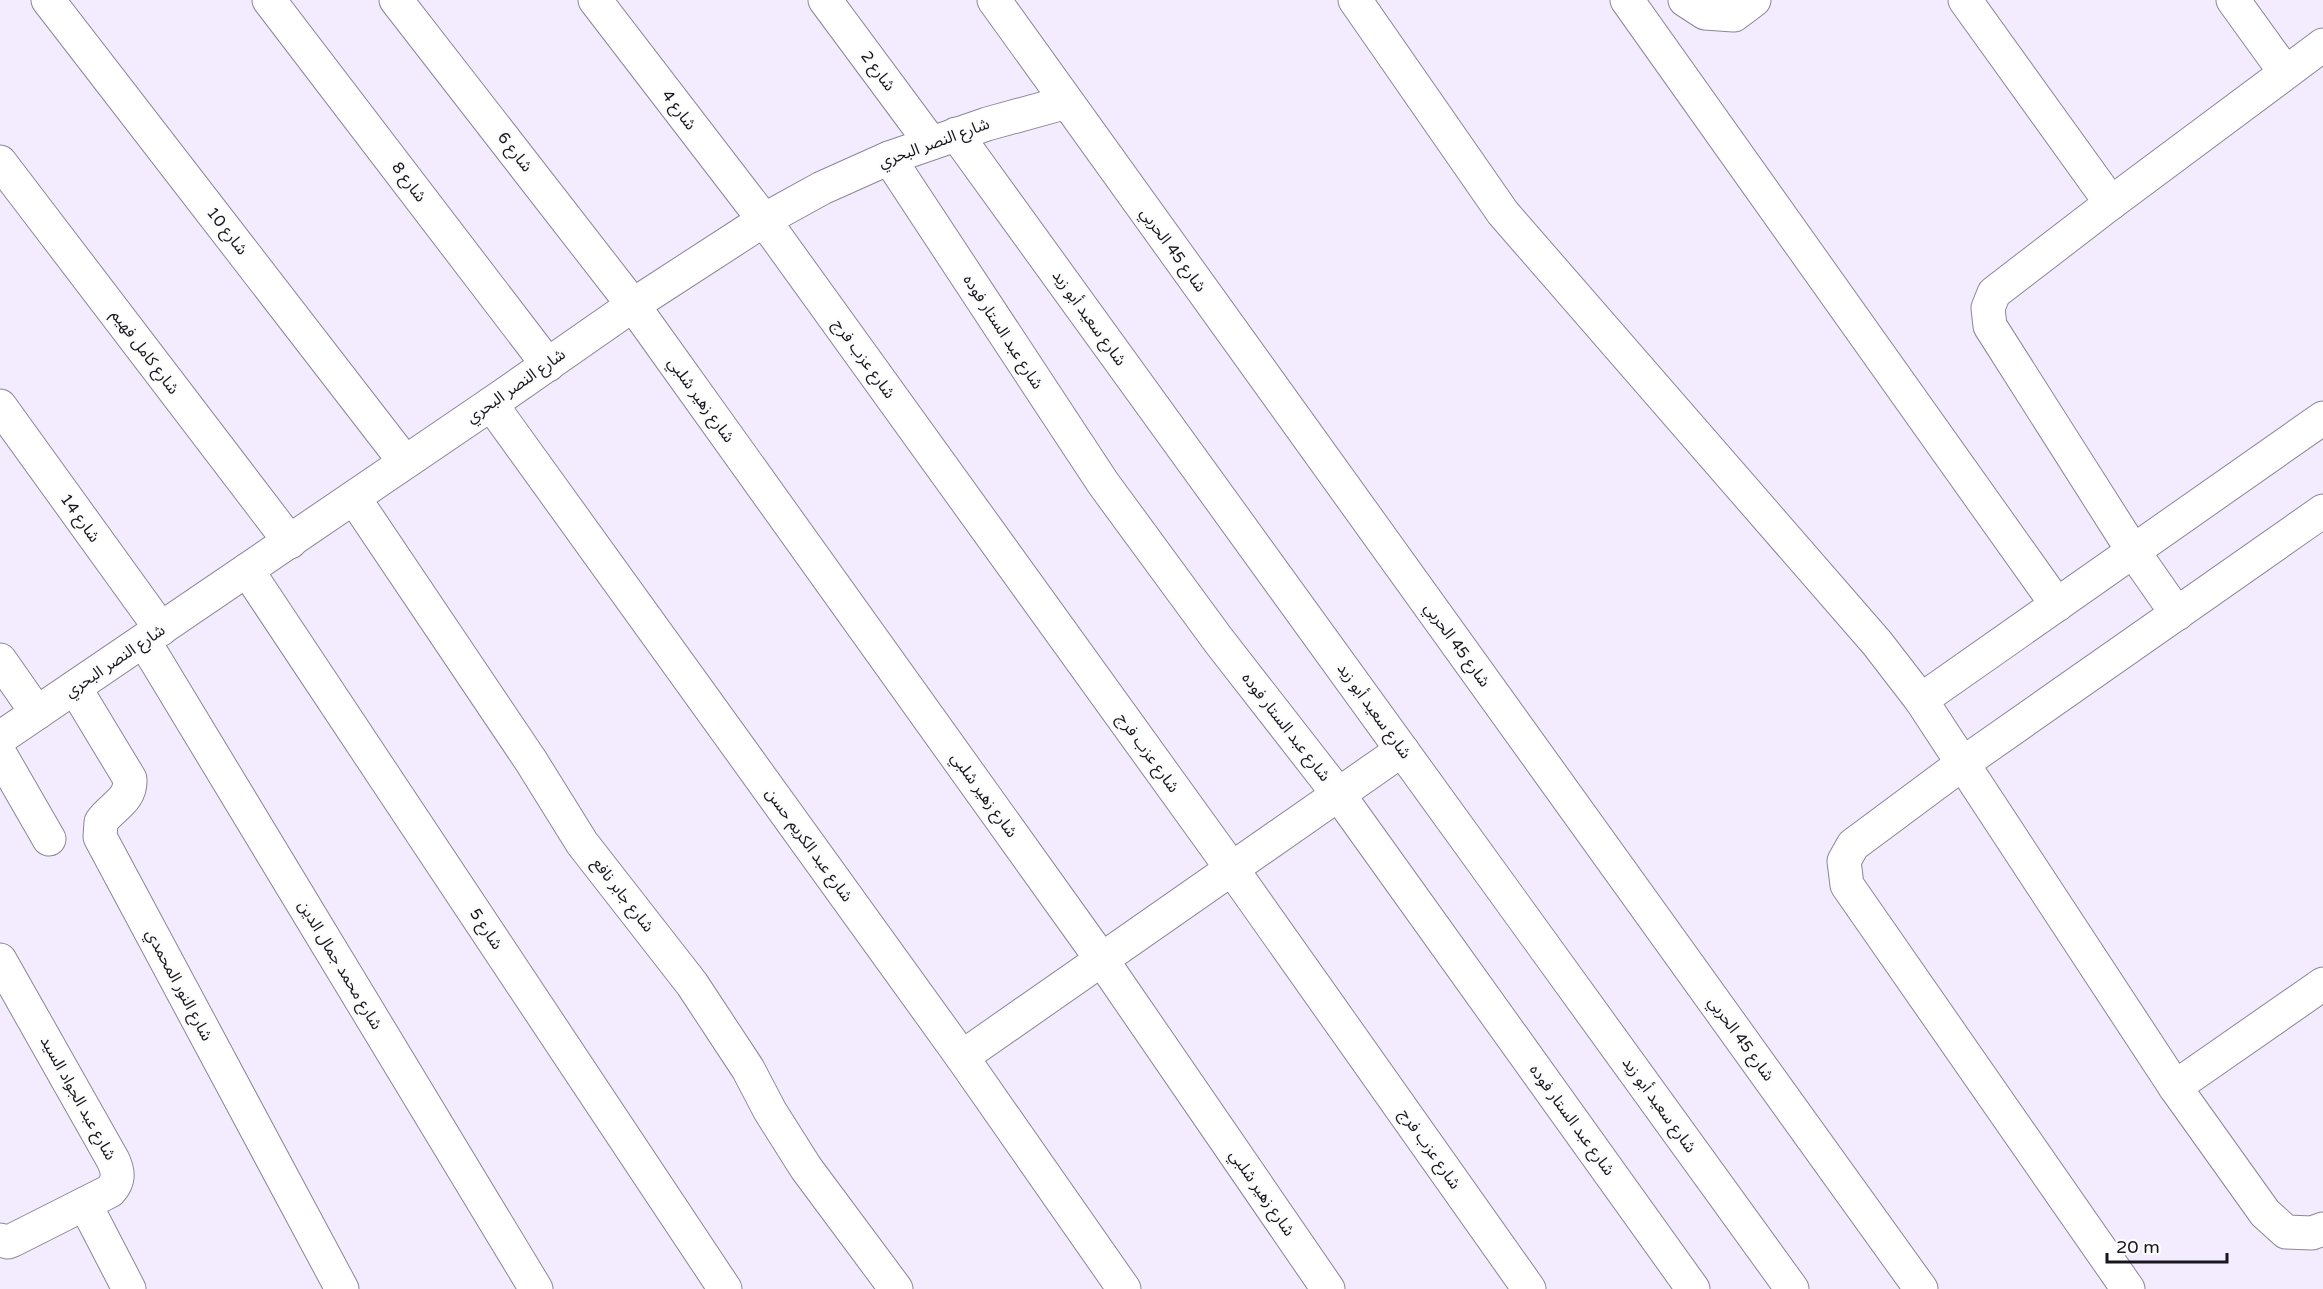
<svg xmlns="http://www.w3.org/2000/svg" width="2323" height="1289" viewBox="0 0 2323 1289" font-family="'Varela Round','Noto Sans Arabic',sans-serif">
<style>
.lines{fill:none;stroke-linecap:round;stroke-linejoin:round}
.minor-casing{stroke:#8d8697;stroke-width:35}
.minor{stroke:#fff;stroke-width:33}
.labels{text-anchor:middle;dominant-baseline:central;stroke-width:4.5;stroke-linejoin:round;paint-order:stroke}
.street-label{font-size:16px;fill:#19161d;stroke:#fcfcfc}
</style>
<rect width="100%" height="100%" fill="#f3ebfe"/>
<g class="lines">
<defs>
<g id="minor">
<polyline points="48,0 405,462"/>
<polyline points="269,0 548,365"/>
<polyline points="396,0 633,305 1102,960 1328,1289"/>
<polyline points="595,0 764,220 1232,869 1529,1289"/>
<polyline points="825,0 931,143"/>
<polyline points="994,0 1921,1289"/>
<polyline points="1355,0 1503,213 1877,643 1921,700"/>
<polyline points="1627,0 2057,605"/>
<polyline points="1685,0 1705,13 1734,15 1754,0"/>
<polyline points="1965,0 2111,203 2323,45"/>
<polyline points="2233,0 2285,72"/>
<polyline points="956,134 1792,1289"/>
<polyline points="889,158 1103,483 1219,641 1339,795 1693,1289"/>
<polyline points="0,162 290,542"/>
<polyline points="2111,203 1994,293 1988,308 1990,326 2133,551 2177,614"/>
<polyline points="491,404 962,1057 1124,1289"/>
<polyline points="0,406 161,629"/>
<polyline points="2323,418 1921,700 2175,1087 2265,1213 2286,1232 2312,1233 2323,1229"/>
<polyline points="354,498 531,761 582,843 692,984 748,1069 770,1111 806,1168 896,1289"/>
<polyline points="247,570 725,1289"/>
<polyline points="144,641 536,1289"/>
<polyline points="0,660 37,713"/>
<path d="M75 688 130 779C131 801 112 806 101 822L100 837 342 1289"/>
<polyline points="0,738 491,404 633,305 764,220 822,188 889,158 987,124 1067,102"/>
<polyline points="0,754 49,839"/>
<path d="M0 960 113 1160C119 1173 119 1181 110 1191L13 1240 8 1242 0 1240"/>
<polyline points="962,1057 1402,750"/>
<polyline points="2175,1087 2323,984"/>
<polyline points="85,1204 129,1289"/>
<polyline points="2128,1289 1847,885 1844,861 1853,845 1962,764 2323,511"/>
</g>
</defs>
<!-- minor casing -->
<use href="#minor" class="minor-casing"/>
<!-- minor -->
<use href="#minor" class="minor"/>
</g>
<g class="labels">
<!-- street labels -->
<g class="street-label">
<text transform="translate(878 71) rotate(53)">شارع 2</text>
<text transform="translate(679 110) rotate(53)">شارع 4</text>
<text transform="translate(934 143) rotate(-20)">شارع النصر البحري</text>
<text transform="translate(515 152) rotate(52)">شارع 6</text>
<text transform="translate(409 182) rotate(53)">شارع 8</text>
<text transform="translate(227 231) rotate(52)">شارع 10</text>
<text transform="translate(1173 250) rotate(54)">شارع 45 الحربي</text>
<text transform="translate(1089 318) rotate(54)">شارع سعيد أبو زيد</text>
<text transform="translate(1003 332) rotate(57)">شارع عبد الستار فوده</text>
<text transform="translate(145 352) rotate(53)">شارع كامل فهيم</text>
<text transform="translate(864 359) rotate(54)">شارع عزب فرج</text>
<text transform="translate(516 386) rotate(-35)">شارع النصر البحري</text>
<text transform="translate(701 400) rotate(54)">شارع زهير شلبي</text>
<text transform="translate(80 518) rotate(54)">شارع 14</text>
<text transform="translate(1457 645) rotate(54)">شارع 45 الحربي</text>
<text transform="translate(115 661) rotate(-34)">شارع النصر البحري</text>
<text transform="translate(1374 711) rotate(54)">شارع سعيد أبو زيد</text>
<text transform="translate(1286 727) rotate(52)">شارع عبد الستار فوده</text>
<text transform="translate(1148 753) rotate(54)">شارع عزب فرج</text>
<text transform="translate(984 795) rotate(54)">شارع زهير شلبي</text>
<text transform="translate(809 845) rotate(54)">شارع عبد الكريم حسن</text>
<text transform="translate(623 895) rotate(52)">شارع جابر نافع</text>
<text transform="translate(486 929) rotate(56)">شارع 5</text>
<text transform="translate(340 965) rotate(59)">شارع محمد جمال الدين</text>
<text transform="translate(179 985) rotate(62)">شارع النور المحمدي</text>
<text transform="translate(1741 1039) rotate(54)">شارع 45 الحربي</text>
<text transform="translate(78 1098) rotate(61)">شارع عبد الجواد السيد</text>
<text transform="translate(1659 1105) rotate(54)">شارع سعيد أبو زيد</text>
<text transform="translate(1572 1120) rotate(54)">شارع عبد الستار فوده</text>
<text transform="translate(1430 1149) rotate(55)">شارع عزب فرج</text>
<text transform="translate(1262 1193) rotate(55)">شارع زهير شلبي</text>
</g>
</g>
<!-- scale -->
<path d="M2107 1253v9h120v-9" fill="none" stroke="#19161d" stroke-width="3"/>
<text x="2116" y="1253" font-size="18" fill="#19161d" stroke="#fcfcfc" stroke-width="4.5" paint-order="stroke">20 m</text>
</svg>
